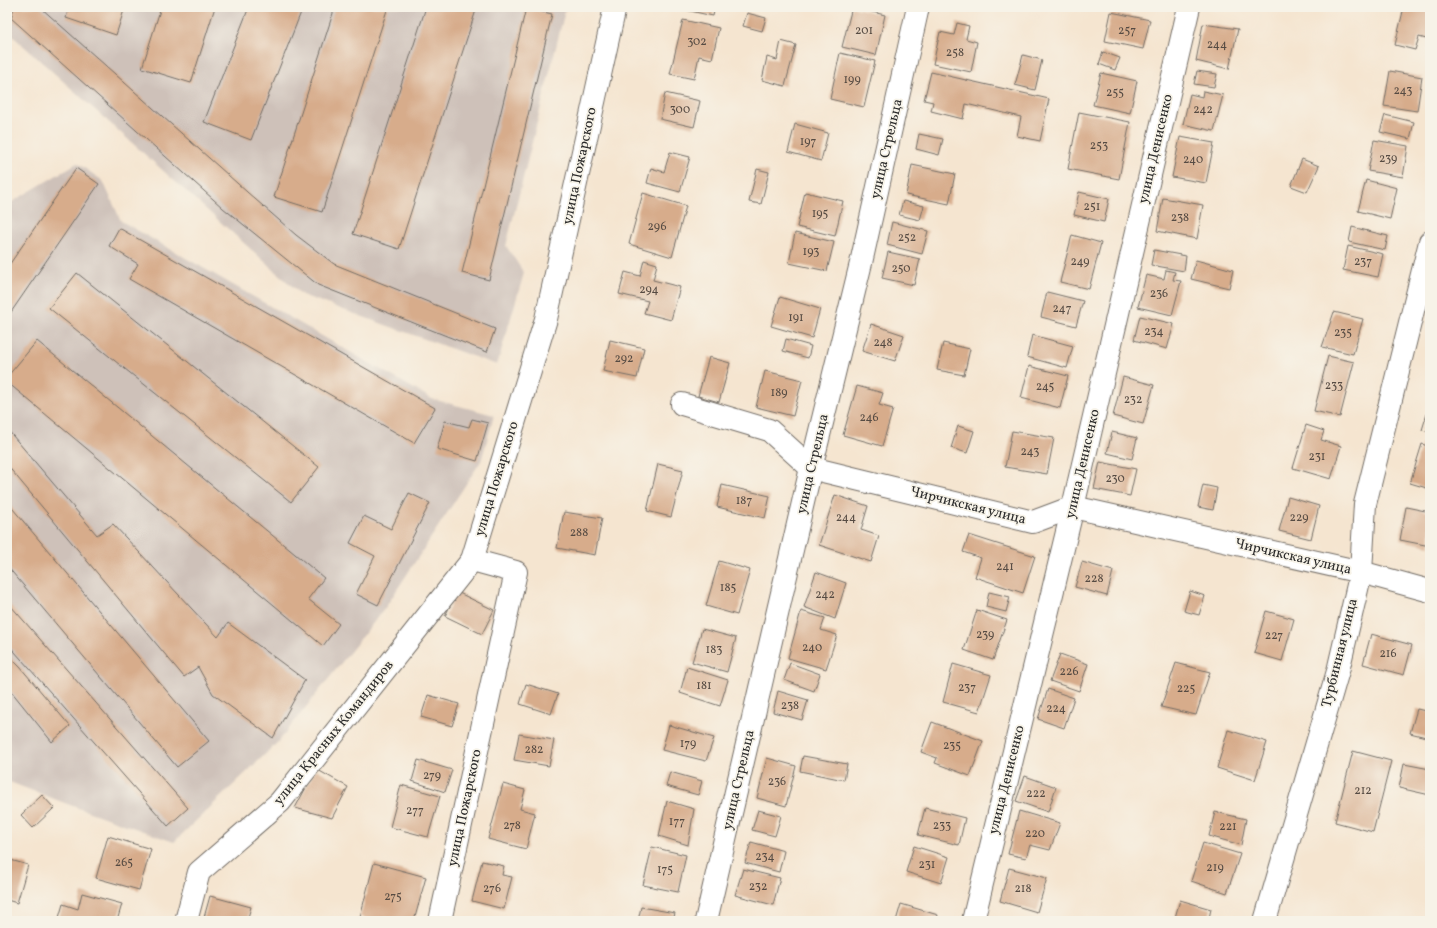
<svg xmlns="http://www.w3.org/2000/svg" width="1437" height="928" viewBox="0 0 1437 928" font-family="Vollkorn,serif">
<style>
.industrial{fill:#cec1b9}
.building{fill:#d7ac8b}
.lines{fill:none;stroke-linecap:round;stroke-linejoin:round}
.street-casing{stroke:#726c65;stroke-width:24}
.street{stroke:#fff;stroke-width:22}
.labels{text-anchor:middle;dominant-baseline:central;stroke-width:3.5;stroke-linejoin:round;paint-order:stroke}
.number-label{font-size:12px;fill:#564b43}
.street-label{font-size:14px;fill:#2b2b2b;stroke:#f7f3e8}
</style>
<rect width="100%" height="100%" fill="#f7f3e8"/>
<filter id="ink" filterUnits="userSpaceOnUse"><feTurbulence type="fractalNoise" baseFrequency=".025" numOctaves="2"/><feDisplacementMap in="SourceGraphic" scale="8" xChannelSelector="R" yChannelSelector="G"/><feConvolveMatrix kernelMatrix="1 2 1 2 8 2 1 2 1" color-interpolation-filters="sRGB"/></filter>
<filter id="wash" filterUnits="userSpaceOnUse"><feTurbulence type="fractalNoise" baseFrequency=".012" numOctaves="4" result="noise"/><feDisplacementMap in="SourceGraphic" scale="16" xChannelSelector="R" yChannelSelector="G"/><feGaussianBlur stdDeviation="0.9" result="paint"/><feColorMatrix in="noise" values="0 0 0 0 0 0 0 0 0 0 0 0 0 0 0 0 0 1.4 0 .05"/><feComposite in="paint" operator="in"/></filter>
<g filter="url(#wash)">
<rect width="100%" height="100%" fill="#f5e5d0"/>
<!-- industrial -->
<g class="industrial">
<polygon points="7,7 566,7 506,246 524,273 497,365 302,295 7,31"/>
<polygon points="77,163 103,181 121,221 432,399 494,415 481,461 385,608 279,741 174,842 70,805 7,781 7,205"/>
</g>
<g id="blocks">
<!-- building -->
<g class="building">
<polygon points="14,7 40,7 247,192 296,235 334,264 495,329 487,352 318,285 223,208 11,18"/>
<polygon points="69,7 125,7 116,35 66,18"/>
<polygon points="161,7 215,7 191,83 142,68"/>
<polygon points="249,7 303,7 251,140 204,122"/>
<polygon points="335,7 388,7 322,212 274,197"/>
<polygon points="426,7 477,7 399,249 353,234"/>
<polygon points="686,7 715,7 713,16 686,10"/>
<polygon points="852,7 885,15 876,55 842,47"/>
<polygon points="1404,7 1430,7 1430,40 1419,37 1415,50 1395,45"/>
<polygon points="526,8 552,14 489,280 462,273"/>
<polygon points="1111,12 1150,20 1143,49 1105,41"/>
<polygon points="747,13 766,18 762,31 743,26"/>
<polygon points="683,20 719,28 712,59 699,56 694,79 670,74"/>
<polygon points="957,23 969,26 966,39 977,42 971,72 933,64 940,32 954,35"/>
<polygon points="1203,24 1238,29 1229,69 1196,61"/>
<polygon points="781,41 796,45 785,86 762,80 767,57 777,60"/>
<polygon points="1103,52 1120,58 1115,70 1099,64"/>
<polygon points="840,53 875,61 864,107 830,99"/>
<polygon points="1023,55 1042,60 1035,90 1015,85"/>
<polygon points="1197,71 1217,74 1214,87 1194,84"/>
<polygon points="1390,71 1422,77 1417,111 1384,106"/>
<polygon points="931,72 1049,99 1040,141 1017,136 1021,117 966,104 963,119 931,111 933,102 924,100"/>
<polygon points="1101,73 1137,81 1130,113 1093,105"/>
<polygon points="1203,91 1223,95 1214,131 1183,124 1190,94 1202,97"/>
<polygon points="665,93 700,101 694,127 660,119"/>
<polygon points="1079,112 1130,122 1119,179 1068,169"/>
<polygon points="1385,115 1414,122 1410,139 1380,132"/>
<polygon points="795,124 828,133 821,161 788,152"/>
<polygon points="919,134 943,139 939,155 916,149"/>
<polygon points="1180,137 1214,143 1206,183 1172,177"/>
<polygon points="1374,140 1408,146 1403,177 1368,171"/>
<polygon points="670,152 690,157 680,192 647,183 651,168 664,172"/>
<polygon points="1302,159 1319,166 1307,192 1291,186"/>
<polygon points="912,165 955,174 949,204 906,195"/>
<polygon points="76,168 99,184 7,318 7,268"/>
<polygon points="757,169 769,172 761,204 749,202"/>
<polygon points="1366,180 1397,188 1390,219 1358,211"/>
<polygon points="805,192 843,201 835,236 797,227"/>
<polygon points="1079,192 1109,199 1104,222 1074,215"/>
<polygon points="643,193 686,206 672,257 629,244"/>
<polygon points="1163,198 1203,205 1197,239 1157,231"/>
<polygon points="903,201 924,206 920,220 899,215"/>
<polygon points="892,222 928,231 922,254 887,245"/>
<polygon points="1352,227 1388,236 1385,250 1349,242"/>
<polygon points="119,228 435,408 414,443 129,279 138,264 109,246"/>
<polygon points="795,233 834,242 827,271 789,263"/>
<polygon points="1072,235 1101,243 1089,289 1060,282"/>
<polygon points="1348,246 1383,254 1378,277 1343,270"/>
<polygon points="1154,250 1186,256 1184,271 1151,265"/>
<polygon points="888,252 920,259 914,285 882,278"/>
<polygon points="644,260 657,264 653,280 680,287 671,320 644,313 648,301 619,294 625,272 640,276"/>
<polygon points="1196,260 1233,270 1229,288 1191,279"/>
<polygon points="1166,270 1175,272 1173,280 1181,281 1172,315 1138,307 1146,275 1164,279"/>
<polygon points="77,273 319,467 291,502 49,308"/>
<polygon points="1047,292 1083,301 1076,326 1041,317"/>
<polygon points="780,297 820,309 812,338 771,326"/>
<polygon points="1334,312 1363,319 1353,354 1322,347"/>
<polygon points="1140,316 1174,324 1167,349 1134,340"/>
<polygon points="871,324 904,335 895,361 862,351"/>
<polygon points="1032,335 1073,346 1067,368 1027,357"/>
<polygon points="786,339 811,346 808,358 783,351"/>
<polygon points="610,340 644,348 637,378 603,371"/>
<polygon points="37,341 324,578 308,599 339,624 323,646 7,382 7,377"/>
<polygon points="943,343 970,349 964,375 937,370"/>
<polygon points="1328,356 1354,362 1340,417 1314,411"/>
<polygon points="709,357 730,363 719,402 698,396"/>
<polygon points="1029,366 1068,376 1060,408 1021,398"/>
<polygon points="765,371 802,380 793,416 756,407"/>
<polygon points="1123,377 1154,385 1143,424 1113,416"/>
<polygon points="857,386 883,393 879,405 893,409 882,446 843,435"/>
<polygon points="1430,404 1430,432 1422,430"/>
<polygon points="472,419 488,423 477,461 437,449 445,421 469,427"/>
<polygon points="1306,425 1324,431 1321,440 1341,446 1331,479 1293,468"/>
<polygon points="958,426 974,431 967,453 951,448"/>
<polygon points="7,429 97,535 113,524 218,637 228,623 305,680 273,738 213,694 198,667 184,677 7,465"/>
<polygon points="1012,431 1054,438 1047,474 1005,467"/>
<polygon points="1112,432 1137,438 1132,459 1107,453"/>
<polygon points="1422,444 1430,447 1430,489 1410,483"/>
<polygon points="1100,462 1136,469 1130,496 1094,489"/>
<polygon points="658,464 683,470 671,517 647,511"/>
<polygon points="722,485 770,496 765,518 717,507"/>
<polygon points="1203,485 1217,488 1213,510 1198,507"/>
<polygon points="409,493 430,503 378,605 356,594 375,556 350,543 364,516 391,529"/>
<polygon points="835,495 868,506 861,530 879,536 871,562 819,545"/>
<polygon points="1288,497 1319,506 1311,539 1279,531"/>
<polygon points="7,502 209,741 177,767 7,566"/>
<polygon points="1406,507 1430,512 1430,546 1400,540"/>
<polygon points="564,512 602,518 595,555 557,548"/>
<polygon points="969,535 1035,556 1023,593 975,577 981,558 963,552"/>
<polygon points="719,561 750,570 737,615 706,606"/>
<polygon points="1082,562 1113,571 1107,596 1075,587"/>
<polygon points="816,572 846,583 835,619 804,607"/>
<polygon points="1190,591 1205,596 1199,615 1184,611"/>
<polygon points="457,592 494,610 482,634 445,616"/>
<polygon points="989,592 1010,597 1006,612 986,607"/>
<polygon points="10,605 188,808 168,826 7,643 7,608"/>
<polygon points="977,610 1007,620 993,660 964,650"/>
<polygon points="801,611 825,618 821,630 837,635 826,669 788,658"/>
<polygon points="1266,611 1294,619 1282,661 1254,653"/>
<polygon points="702,629 736,638 727,672 692,662"/>
<polygon points="1371,634 1412,645 1404,675 1363,664"/>
<polygon points="7,654 20,667 70,726 52,742 7,686"/>
<polygon points="1060,654 1088,664 1079,691 1050,681"/>
<polygon points="790,663 820,674 814,691 784,680"/>
<polygon points="1176,663 1210,672 1196,715 1161,707"/>
<polygon points="953,664 991,675 979,712 943,702"/>
<polygon points="687,667 728,680 720,706 680,693"/>
<polygon points="526,684 558,694 551,714 520,704"/>
<polygon points="1048,689 1074,698 1064,728 1038,719"/>
<polygon points="778,691 808,700 802,720 773,712"/>
<polygon points="428,695 459,704 452,726 421,717"/>
<polygon points="1417,709 1430,712 1430,738 1410,733"/>
<polygon points="932,722 983,741 970,776 935,763 937,758 921,752"/>
<polygon points="669,725 714,738 706,761 662,750"/>
<polygon points="1228,730 1267,742 1255,780 1217,768"/>
<polygon points="519,734 554,740 549,766 514,760"/>
<polygon points="1353,751 1391,761 1373,832 1335,822"/>
<polygon points="803,756 847,764 844,780 800,771"/>
<polygon points="767,758 796,766 786,806 757,798"/>
<polygon points="418,760 452,770 445,792 412,781"/>
<polygon points="1404,764 1430,769 1430,795 1399,788"/>
<polygon points="316,769 348,787 332,818 295,808"/>
<polygon points="670,772 702,781 698,795 666,786"/>
<polygon points="1025,776 1056,787 1048,812 1016,801"/>
<polygon points="503,784 525,790 520,809 535,813 526,849 488,839"/>
<polygon points="401,785 440,796 428,837 390,827"/>
<polygon points="42,795 54,808 33,828 21,815"/>
<polygon points="667,801 694,809 688,845 659,836"/>
<polygon points="925,808 965,818 959,845 918,835"/>
<polygon points="758,810 781,816 775,836 752,830"/>
<polygon points="1019,811 1060,823 1050,850 1030,845 1026,858 1008,854"/>
<polygon points="1215,812 1246,819 1241,845 1209,836"/>
<polygon points="108,836 151,849 139,890 96,878"/>
<polygon points="751,842 784,851 779,872 745,863"/>
<polygon points="1203,843 1240,854 1227,893 1191,881"/>
<polygon points="914,846 949,857 941,883 906,872"/>
<polygon points="652,847 686,855 678,892 643,885"/>
<polygon points="7,859 28,865 17,903 7,900"/>
<polygon points="482,861 504,866 502,875 512,877 504,909 472,901"/>
<polygon points="374,863 426,877 414,921 376,921 360,917"/>
<polygon points="1009,868 1047,878 1037,912 1000,901"/>
<polygon points="743,869 780,878 773,905 735,895"/>
<polygon points="82,893 122,904 117,921 58,921 63,904 78,909"/>
<polygon points="210,896 251,907 247,921 203,921"/>
<polygon points="1180,900 1211,909 1209,918 1218,921 1174,921"/>
<polygon points="901,904 938,915 936,921 896,921"/>
<polygon points="641,907 675,913 673,921 638,921"/>
</g>
</g>
</g>
<g filter="url(#ink)">
<use href="#blocks" fill-opacity="0" stroke="#726c65" stroke-width="1"/>
<g class="lines">
<defs>
<g id="street">
<polyline points="682,404 769,430 811,468 1033,522 1073,507 1361,572 1430,591"/>
<polyline points="186,921 199,872 280,802 472,560"/>
<polyline points="440,921 516,572 472,560 546,319 615,7"/>
<polyline points="706,921 811,468 861,263 918,7"/>
<polyline points="973,921 1073,507 1189,7"/>
<polyline points="1265,921 1338,671 1361,572 1365,504 1430,242"/>
</g>
</defs>
<!-- street casing -->
<use href="#street" class="street-casing"/>
<!-- street -->
<use href="#street" class="street"/>
</g>
</g>
<g class="labels">
<!-- number labels -->
<g class="number-label">
<text x="864" y="31">201</text>
<text x="1127" y="31">257</text>
<text x="697" y="42">302</text>
<text x="1217" y="45">244</text>
<text x="955" y="53">258</text>
<text x="852" y="80">199</text>
<text x="1403" y="91">243</text>
<text x="1115" y="93">255</text>
<text x="680" y="110">300</text>
<text x="1203" y="110">242</text>
<text x="808" y="142">197</text>
<text x="1099" y="146">253</text>
<text x="1388" y="159">239</text>
<text x="1193" y="160">240</text>
<text x="1092" y="207">251</text>
<text x="820" y="214">195</text>
<text x="1180" y="218">238</text>
<text x="657" y="227">296</text>
<text x="907" y="238">252</text>
<text x="811" y="252">193</text>
<text x="1080" y="262">249</text>
<text x="1363" y="262">237</text>
<text x="901" y="269">250</text>
<text x="649" y="290">294</text>
<text x="1159" y="294">236</text>
<text x="1062" y="309">247</text>
<text x="796" y="318">191</text>
<text x="1154" y="332">234</text>
<text x="1343" y="333">235</text>
<text x="883" y="343">248</text>
<text x="624" y="359">292</text>
<text x="1334" y="386">233</text>
<text x="1045" y="387">245</text>
<text x="779" y="393">189</text>
<text x="1133" y="400">232</text>
<text x="869" y="418">246</text>
<text x="1030" y="452">243</text>
<text x="1317" y="457">231</text>
<text x="1115" y="479">230</text>
<text x="744" y="501">187</text>
<text x="846" y="518">244</text>
<text x="1299" y="518">229</text>
<text x="579" y="533">288</text>
<text x="1005" y="567">241</text>
<text x="1094" y="579">228</text>
<text x="728" y="588">185</text>
<text x="825" y="595">242</text>
<text x="985" y="635">239</text>
<text x="1274" y="636">227</text>
<text x="812" y="648">240</text>
<text x="714" y="650">183</text>
<text x="1388" y="654">216</text>
<text x="1069" y="672">226</text>
<text x="704" y="686">181</text>
<text x="967" y="688">237</text>
<text x="1186" y="689">225</text>
<text x="790" y="706">238</text>
<text x="1056" y="709">224</text>
<text x="688" y="744">179</text>
<text x="952" y="746">235</text>
<text x="534" y="750">282</text>
<text x="432" y="776">279</text>
<text x="777" y="782">236</text>
<text x="1363" y="791">212</text>
<text x="1036" y="794">222</text>
<text x="415" y="811">277</text>
<text x="677" y="822">177</text>
<text x="512" y="826">278</text>
<text x="942" y="826">233</text>
<text x="1228" y="827">221</text>
<text x="1035" y="834">220</text>
<text x="765" y="857">234</text>
<text x="124" y="863">265</text>
<text x="927" y="865">231</text>
<text x="1215" y="868">219</text>
<text x="665" y="870">175</text>
<text x="758" y="887">232</text>
<text x="492" y="889">276</text>
<text x="1023" y="889">218</text>
<text x="393" y="897">275</text>
</g>
<!-- street labels -->
<g class="street-label">
<text transform="translate(887 149) rotate(-77)">улица Стрельца</text>
<text transform="translate(1156 149) rotate(-77)">улица Денисенко</text>
<text transform="translate(580 166) rotate(-78)">улица Пожарского</text>
<text transform="translate(813 464) rotate(-77)">улица Стрельца</text>
<text transform="translate(1083 464) rotate(-77)">улица Денисенко</text>
<text transform="translate(497 479) rotate(-73)">улица Пожарского</text>
<text transform="translate(968 506) rotate(14)">Чирчикская улица</text>
<text transform="translate(1293 557) rotate(13)">Чирчикская улица</text>
<text transform="translate(1340 653) rotate(-76)">Турбинная улица</text>
<text transform="translate(334 733) rotate(-51)">улица Красных Командиров</text>
<text transform="translate(739 780) rotate(-77)">улица Стрельца</text>
<text transform="translate(1007 780) rotate(-76)">улица Денисенко</text>
<text transform="translate(465 808) rotate(-78)">улица Пожарского</text>
</g>
</g>
<!-- margin -->
<rect width="1437" height="928" fill="none" stroke="#f7f3e8" stroke-width="24"/>
</svg>
